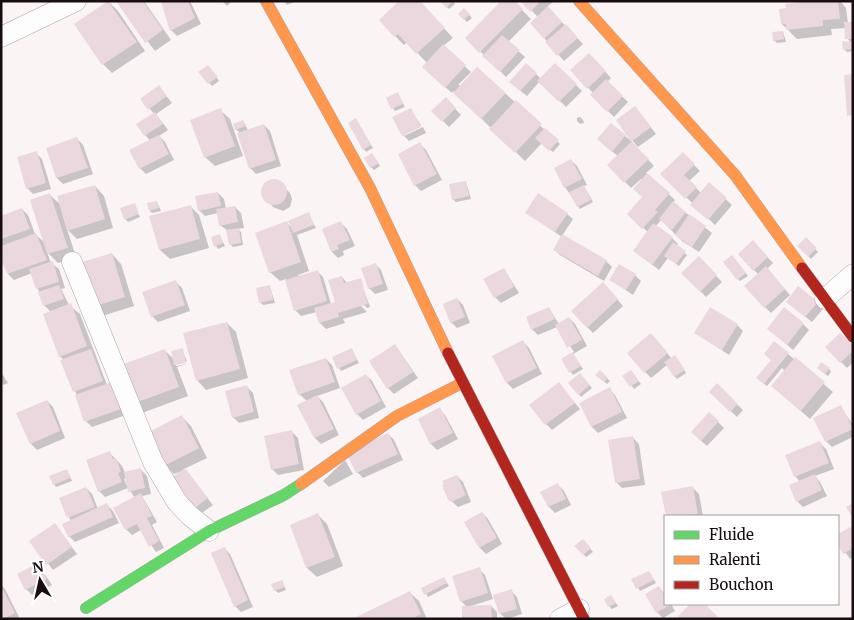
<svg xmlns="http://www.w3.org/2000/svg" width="854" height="620" viewBox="0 0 854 620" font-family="Merriweather,serif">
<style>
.shadow{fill:#0003;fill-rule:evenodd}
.building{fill:#ebd8de}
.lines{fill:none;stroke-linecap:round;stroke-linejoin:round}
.street-casing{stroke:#b1a8ab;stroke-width:21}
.fast-casing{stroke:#b1a8ab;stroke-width:12}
.slow-casing{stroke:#b1a8ab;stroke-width:12}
.jam-casing{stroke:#b1a8ab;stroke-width:12}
.street{stroke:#fefdfe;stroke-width:20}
.fast{stroke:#63d668;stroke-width:11}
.slow{stroke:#ff974d;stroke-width:11}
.jam{stroke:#b3261e;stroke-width:11}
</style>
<rect width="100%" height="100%" fill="#faf4f5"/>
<!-- shadow -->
<g class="shadow">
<polygon points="117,1 144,1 171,40 155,51"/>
<polygon points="165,1 190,1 201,24 177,36 171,30 162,2"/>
<polygon points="222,1 232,1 227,6"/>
<polygon points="284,1 296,1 287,5"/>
<polygon points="419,1 453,38 443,46 471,72 458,85 505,93 560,144 553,152 542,143 525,161 453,91 452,93 429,73 427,63 407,42 404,45 395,36"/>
<polygon points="441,1 453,1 455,4 449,9"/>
<polygon points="513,1 531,19 508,42 525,57 506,77 467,38"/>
<polygon points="522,1 554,1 547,7 583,44 564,61 531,23 538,17"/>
<polygon points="818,1 840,1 846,8 848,23 853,23 853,51 847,52 844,49 851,43 847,38 846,28 831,29 832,35 797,39 782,24"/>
<polygon points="109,2 118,11 145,51 112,73 103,64 76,24"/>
<polygon points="464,9 472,18 467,22 459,14"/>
<polygon points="783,32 786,42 777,43 774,40"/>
<polygon points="589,54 611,78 607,82 628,102 614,117 592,95 593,93 572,70"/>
<polygon points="555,64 582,91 566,107 540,81 527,96 517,88 536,74 541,79"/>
<polygon points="211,69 219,81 212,86 200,72"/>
<polygon points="159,87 172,103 156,114 168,130 159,136 165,142 174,160 146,174 140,168 150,140 145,135 154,114 142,99"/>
<polygon points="398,94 405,107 395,111 387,99"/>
<polygon points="446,99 461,115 449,127 433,111"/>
<polygon points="635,107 656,134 638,147 632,140"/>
<polygon points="410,109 421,125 403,136 394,118"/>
<polygon points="220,110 230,119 243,156 215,166 205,157"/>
<polygon points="580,117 583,120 584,123 580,124 577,121 577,118"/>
<polygon points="356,120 373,148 366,152 364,149"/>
<polygon points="243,121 248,130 264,125 270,131 281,166 256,174 250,168 240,133 236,129"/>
<polygon points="611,124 631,141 654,166 646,173 675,200 673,203 712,233 699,252 682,241 661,220 656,226 672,238 678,244 676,246 687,255 679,266 668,258 659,270 635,251 648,232 628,214 644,198 642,180 641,179 631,188 609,165 618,156 604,145"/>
<polygon points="423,127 426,133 409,141 404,136"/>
<polygon points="77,139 83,145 93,174 63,184 57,178 47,149"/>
<polygon points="420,144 426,150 442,180 421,191 415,185"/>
<polygon points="36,153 42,159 51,189 33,194 27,188"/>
<polygon points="372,154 380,166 374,170 371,167"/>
<polygon points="683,154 700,171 689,181 701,193 709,184 732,205 715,225 662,174"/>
<polygon points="571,160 577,166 587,185 584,186 593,202 580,209 565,187"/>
<polygon points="269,181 278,181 290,193 292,199 290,207 283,211 273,207 262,193 264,185"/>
<polygon points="466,182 471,199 456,202 453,199"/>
<polygon points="95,186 104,196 113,228 77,239 67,229 76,257 58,263 47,252 51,263 59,269 65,288 61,289 69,305 80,314 107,385 126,415 92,427 86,421 64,360 60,356 51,312 44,305 32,273 14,280 8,274 1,255 1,217 22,209 28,215 35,234 45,243 50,195 61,205"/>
<polygon points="218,193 224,199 226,209 235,207 241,213 244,228 238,229 241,232 243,245 233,247 230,244 228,231 220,225 218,213 205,216 199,210"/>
<polygon points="157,202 161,211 152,213 150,211"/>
<polygon points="134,205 140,217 128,222 125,219"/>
<polygon points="190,206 199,215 209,248 170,259 160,250 151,217"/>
<polygon points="527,213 567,214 573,219 562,236 606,261 612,267 604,281 560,255 554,249 562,237"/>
<polygon points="308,214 316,228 297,235 309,271 298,275 299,277 317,271 323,277 331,304 336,302 342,277 347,283 360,279 370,307 367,308 359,301 357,302 367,312 343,319 345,323 326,329 320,323 317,312 301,316 295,310 286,279 280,281 270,272 287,223 292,228"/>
<polygon points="341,223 347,229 355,246 343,251 344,255 338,258 332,252 323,229"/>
<polygon points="220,236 225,246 218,249 216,246"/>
<polygon points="806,239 818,252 811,259 799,246"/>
<polygon points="753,242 773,263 767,269 790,295 771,313 765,307 758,274 739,255"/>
<polygon points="112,254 121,264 134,306 102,316 93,306"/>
<polygon points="699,258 722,282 706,297 683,273"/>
<polygon points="735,259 748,276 740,281 738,279"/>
<polygon points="375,264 381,270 388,290 375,294 369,288"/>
<polygon points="504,269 519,293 501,303 495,297"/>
<polygon points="635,275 641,281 633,295 611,280"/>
<polygon points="176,282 182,288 190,311 158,322 152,316"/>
<polygon points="270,287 275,303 263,305 260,302"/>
<polygon points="609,290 623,306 593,333 587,327"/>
<polygon points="457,299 463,305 470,323 457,328 451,322"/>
<polygon points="817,303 823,309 812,322 793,307"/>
<polygon points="549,308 559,324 569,318 575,324 587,346 573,354 583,369 573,375 562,359 574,352 557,327 538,335 532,329"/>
<polygon points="227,323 236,332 248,378 206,390 197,380"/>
<polygon points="803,324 809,330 793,350 769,329"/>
<polygon points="737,325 743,331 729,355 696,333"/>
<polygon points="656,340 672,359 678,360 686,373 677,379 667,365 651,378 628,354"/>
<polygon points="523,342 529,348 542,374 513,389 507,383"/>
<polygon points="395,345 418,378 394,394 388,388"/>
<polygon points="826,347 853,347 853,362 847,368"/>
<polygon points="182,350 187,361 176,363 176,366 187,364 177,367 188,396 142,413 133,404 165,351 174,359"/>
<polygon points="352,350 359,363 341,371 333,358"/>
<polygon points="788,354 833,392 810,419 772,386 785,371 782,368 767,386 760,381"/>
<polygon points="326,359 332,365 340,388 317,396 323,402 339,435 321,444 315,438 299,405 307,401 299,394"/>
<polygon points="829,369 831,372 828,376 821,371"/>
<polygon points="600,372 610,381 607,384 597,375"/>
<polygon points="633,374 641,384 634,389 624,376"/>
<polygon points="3,375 8,383 3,385 1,376"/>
<polygon points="366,375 372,381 386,407 363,420 357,414"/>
<polygon points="583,378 592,388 581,397 579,394"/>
<polygon points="559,384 580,409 552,430 546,424"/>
<polygon points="717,385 743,410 737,417 711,392"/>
<polygon points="247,387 253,393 259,418 239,423 233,417"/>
<polygon points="609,389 615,395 627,418 598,433 592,427 581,404"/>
<polygon points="47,401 53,407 65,438 37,450 31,444"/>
<polygon points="840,406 853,425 853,437 832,447 826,441"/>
<polygon points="439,409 445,415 458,439 437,450 431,444 419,419"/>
<polygon points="182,417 191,426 207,458 184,469 213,505 202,513 196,507 179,472 174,474 165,465"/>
<polygon points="718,422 724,428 707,446 698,438"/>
<polygon points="292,432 298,438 304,470 278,475 272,469"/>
<polygon points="388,434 394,440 403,460 363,478 357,472"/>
<polygon points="633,438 639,444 645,485 622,488 616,482"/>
<polygon points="820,443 826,449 834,469 815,476 820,482 827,496 803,507 797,501 800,482 795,476"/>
<path d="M109 452 122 466 125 473 141 470 147 476 151 494 142 496 157 522 152 525 164 548 156 552 141 530 132 535 126 529 135 498 128 488 105 497 99 491ZM126 478 128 486H127L124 479Z"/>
<polygon points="345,460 353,474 329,487 323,481"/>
<polygon points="67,470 72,481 56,487 54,484"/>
<polygon points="457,476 463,482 471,502 458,507 449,499"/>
<polygon points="558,485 564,491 571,505 555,513 549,507 542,492"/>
<polygon points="86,488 92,494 98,509 107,505 113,511 119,523 75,542 69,536 71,521 60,499"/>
<polygon points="693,488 699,494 703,516 667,516 663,493"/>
<polygon points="482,513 488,519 502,544 486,554 480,548"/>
<polygon points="318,515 327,524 343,566 317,577 307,568 291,526"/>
<polygon points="55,525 77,554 53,570 31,541"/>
<polygon points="850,528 853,531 853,557 850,559 838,542 838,536"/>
<polygon points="583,540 593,552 586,557 576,546"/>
<polygon points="224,548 230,554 253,607 241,612 235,606"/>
<polygon points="38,564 52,585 32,595 26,589"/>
<polygon points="479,569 485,575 493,599 471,606 491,606 497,612 497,619 464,619 467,607 461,601"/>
<polygon points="649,572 656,583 640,591 633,580"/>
<polygon points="444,578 449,586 428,597 423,588"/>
<polygon points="282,581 286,590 278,593 275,590"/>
<polygon points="1,585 5,589 20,619 3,619 1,615"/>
<polygon points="659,587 665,594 665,604 671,604 675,611 663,618 657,612"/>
<polygon points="511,591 517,597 522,614 506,619 500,613"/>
<polygon points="409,592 419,601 427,619 355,619"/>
<polygon points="613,599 618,606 612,609 609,606"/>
</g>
<!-- building -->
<g class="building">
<polygon points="108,1 137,42 102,65 74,24"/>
<polygon points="116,1 143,1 163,30 145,43"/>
<polygon points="188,1 195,18 170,31 161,2"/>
<polygon points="399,1 420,1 445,28 416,54 398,34 394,37 379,20"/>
<polygon points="440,1 453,1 446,8"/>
<polygon points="501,1 515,1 523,9 479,53 465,38"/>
<polygon points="520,1 541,1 530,12"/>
<polygon points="810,1 838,1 840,19 823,20 823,26 786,30 786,24 781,24 779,9 786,8 785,4"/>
<polygon points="548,6 562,22 544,39 530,23"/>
<polygon points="464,8 470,14 464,20 458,14"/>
<polygon points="844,22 853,22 853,39 845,39"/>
<polygon points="566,24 578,38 557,56 545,42"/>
<polygon points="783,31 784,39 773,41 772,32"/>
<polygon points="502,35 520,50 500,72 482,56"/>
<polygon points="842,41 853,42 853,49 843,50"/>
<polygon points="443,44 466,65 445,88 422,67"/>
<polygon points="589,53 606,71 587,89 570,70"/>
<polygon points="526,63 537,73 520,91 509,82"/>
<polygon points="555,63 577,84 559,102 537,81"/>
<polygon points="208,65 218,77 208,84 198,72"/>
<polygon points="477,67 506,93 481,119 453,93"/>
<polygon points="853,74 853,115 847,116 844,75"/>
<polygon points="606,79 623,96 607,112 590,95"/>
<polygon points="159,85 167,96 148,110 140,99"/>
<polygon points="398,92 403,104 391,109 386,98"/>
<polygon points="446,97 456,108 442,122 431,111"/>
<polygon points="516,100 542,124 515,153 489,129"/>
<polygon points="635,106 651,127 631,142 616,120"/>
<polygon points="221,108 235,146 204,158 190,120"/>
<polygon points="411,108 421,127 402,136 392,117"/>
<polygon points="155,112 163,124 144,136 136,124"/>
<polygon points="356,118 371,145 363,150 348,123"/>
<polygon points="243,120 246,126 235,130 233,124"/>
<polygon points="611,123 626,135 612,152 597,139"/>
<polygon points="264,124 276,160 249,169 237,133"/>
<polygon points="545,128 559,140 549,151 535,138"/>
<polygon points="159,135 169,154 139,169 129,150"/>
<polygon points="77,137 88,168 56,178 46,148"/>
<polygon points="420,142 437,174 414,186 398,154"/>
<polygon points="631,142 649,159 624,183 607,165"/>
<polygon points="37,151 46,183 26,189 17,157"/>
<polygon points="683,152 695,164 684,175 697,187 685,199 660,174"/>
<polygon points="372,153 379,163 370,168 364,158"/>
<polygon points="571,159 582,179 564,188 554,168"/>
<polygon points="647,173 670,193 655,210 658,212 642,229 627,214 642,197 633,189"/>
<circle cx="274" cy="192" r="13"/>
<polygon points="466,181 469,196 452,200 449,184"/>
<polygon points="709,182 727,198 708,220 690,205"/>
<polygon points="95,185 105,219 67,231 57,196"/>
<polygon points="584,185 591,200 577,207 569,192"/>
<polygon points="218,192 221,206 198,211 195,196"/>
<polygon points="50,193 68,248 47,254 30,200"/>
<polygon points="538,193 568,213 555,232 525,213"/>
<polygon points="157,201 159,208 149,211 147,203"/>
<polygon points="673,201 686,212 672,230 659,219"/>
<polygon points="135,203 139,214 124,220 120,208"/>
<polygon points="191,205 200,239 159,250 149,216"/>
<polygon points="235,206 238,222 219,226 216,209"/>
<polygon points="22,208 30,229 1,239 1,216"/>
<polygon points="309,212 314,225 293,233 288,221"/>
<polygon points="689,214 706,226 692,247 675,235"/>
<polygon points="287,221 301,262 269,273 255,233"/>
<polygon points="341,221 350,240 337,245 339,249 331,252 322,229"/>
<polygon points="653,223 673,237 652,265 633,251"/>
<polygon points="239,228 241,243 229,245 226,230"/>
<polygon points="36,233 47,260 7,274 1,259 1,246"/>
<polygon points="220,234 223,243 214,247 211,237"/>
<polygon points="562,234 607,260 598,276 553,250"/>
<polygon points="806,237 817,248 808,257 797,246"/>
<polygon points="753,240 768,257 753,271 738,254"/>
<polygon points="673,242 686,251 676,264 664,256"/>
<polygon points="112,253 125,297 92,307 79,263"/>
<polygon points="732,255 746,273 737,280 723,262"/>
<polygon points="699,256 717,275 700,292 681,273"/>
<polygon points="53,261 59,282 36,289 29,269"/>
<polygon points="376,263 383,284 368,289 361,268"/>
<polygon points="619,264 636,274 626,290 609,280"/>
<polygon points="766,266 785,289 764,308 744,286"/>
<polygon points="504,268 514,287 494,298 483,279"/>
<polygon points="318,270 327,301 294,311 285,280"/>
<polygon points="342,276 344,283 361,278 368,304 338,313 339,317 319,323 314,308 335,302 328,280"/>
<polygon points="176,280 185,305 151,317 142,292"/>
<polygon points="603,282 618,299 587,328 571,311"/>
<polygon points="59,285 64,299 43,306 38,292"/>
<polygon points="270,285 273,300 259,303 256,288"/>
<polygon points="798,286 818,302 805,317 786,302"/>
<polygon points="457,298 465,317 450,323 443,304"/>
<polygon points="71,303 87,346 59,357 43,314"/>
<polygon points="549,307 555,319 531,330 526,317"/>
<polygon points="710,307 738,324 722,350 694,333"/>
<polygon points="784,307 804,323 787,345 767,329"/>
<polygon points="569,317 582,340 567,348 555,325"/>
<polygon points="227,322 240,369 196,381 183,333"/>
<polygon points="651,333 668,353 644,373 627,353"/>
<polygon points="840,333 853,346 853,351 840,363 825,347"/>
<polygon points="523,340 537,368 506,383 492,356"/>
<polygon points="774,341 789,353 764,384 756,378 771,360 764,354"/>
<polygon points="395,344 413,372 387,389 369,361"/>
<polygon points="183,348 186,363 174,365 171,351"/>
<polygon points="352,348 357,360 337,369 332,357"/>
<polygon points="91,349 103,381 73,392 60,360"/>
<polygon points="165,349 179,387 132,404 118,366"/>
<polygon points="572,352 581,366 569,373 561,359"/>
<polygon points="675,355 685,370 674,377 664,362"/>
<polygon points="795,357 825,382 801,411 771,386"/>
<polygon points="326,358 335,382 298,395 289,370"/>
<polygon points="821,362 830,368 825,374 817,368"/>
<polygon points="600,370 608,378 604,382 595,375"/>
<polygon points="631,370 639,381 630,387 622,376"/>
<polygon points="580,373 590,385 578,395 568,383"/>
<polygon points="366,374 381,401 356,415 341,388"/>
<polygon points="112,382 121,409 84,422 75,395"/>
<polygon points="559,382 575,403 545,425 529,405"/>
<polygon points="717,383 738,404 730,412 709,392"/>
<polygon points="247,385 254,412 232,418 225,391"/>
<polygon points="610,387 622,412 591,427 579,403"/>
<polygon points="317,395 334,429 314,438 297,405"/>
<polygon points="47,400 60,431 30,444 16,413"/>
<polygon points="841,405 853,429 825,442 813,418"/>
<polygon points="440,407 453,433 430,444 418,419"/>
<polygon points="709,412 719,421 701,441 691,432"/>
<polygon points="182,415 199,448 164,466 147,433"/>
<polygon points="292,430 299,464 271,470 264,436"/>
<polygon points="388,433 398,454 356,473 346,452"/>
<polygon points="633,436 640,479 615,483 608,440"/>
<polygon points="820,441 829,463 794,477 785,455"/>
<polygon points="110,451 113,459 116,458 121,472 118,473 122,482 98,492 86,460"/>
<polygon points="141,468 145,488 128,492 124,472"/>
<polygon points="185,468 208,498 195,508 172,477"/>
<polygon points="67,469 70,478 53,485 49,476"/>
<polygon points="815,474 822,490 796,502 789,485"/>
<polygon points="457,475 466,495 451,502 448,500 442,485 444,484 442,481"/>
<polygon points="558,483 566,499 548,507 540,492"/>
<polygon points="693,486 698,514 666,516 661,492"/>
<polygon points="86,487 95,507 67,518 59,498"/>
<polygon points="141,493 152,516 147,518 159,541 149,547 137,524 125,530 113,508"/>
<polygon points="107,503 113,517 68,537 62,524"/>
<polygon points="853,503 853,518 846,507"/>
<polygon points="482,512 497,538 479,548 464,522"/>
<polygon points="318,513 335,557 306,568 290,525"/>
<polygon points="55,523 72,547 46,565 29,541"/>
<polygon points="850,527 853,531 853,548 843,554 838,545 838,534"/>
<polygon points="583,539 591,548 583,555 574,546"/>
<polygon points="225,547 248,600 234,607 211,553"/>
<polygon points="38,563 47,579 25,590 17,574"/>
<polygon points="480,567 488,593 460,602 452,576"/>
<polygon points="649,571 654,580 636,589 631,579"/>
<polygon points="444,577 447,583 424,595 421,588"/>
<polygon points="282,580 285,587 274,591 271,584"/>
<polygon points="1,586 15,613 4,619 1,618"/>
<polygon points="659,586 665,596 665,604 670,605 656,613 645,594"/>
<polygon points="512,589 517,609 499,614 493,595"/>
<polygon points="410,591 421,614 412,619 352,619"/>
<polygon points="611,595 616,603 608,607 604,599"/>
<polygon points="690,604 705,604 720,619 681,619 678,616"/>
<polygon points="491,605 492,619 462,619 462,606"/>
</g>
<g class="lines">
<defs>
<g id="street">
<polyline points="1,37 76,1"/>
<polyline points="72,262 153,462 177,502 189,515 209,531"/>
<polyline points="825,299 853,274"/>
<polyline points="560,619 579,609"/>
</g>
<polyline id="fast" points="86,608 209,531 284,495 301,484"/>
<g id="slow">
<polyline points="266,1 370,188 448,353"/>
<polyline points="579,1 735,175 802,268"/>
<polyline points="301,484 397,416 462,383"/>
</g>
<g id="jam">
<polyline points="802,268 853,337"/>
<polyline points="448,353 584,619"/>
</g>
</defs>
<!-- street casing -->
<use href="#street" class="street-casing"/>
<!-- fast casing -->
<use href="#fast" class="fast-casing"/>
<!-- slow casing -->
<use href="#slow" class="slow-casing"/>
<!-- jam casing -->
<use href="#jam" class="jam-casing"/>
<!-- street -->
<use href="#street" class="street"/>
<!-- fast -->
<use href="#fast" class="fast"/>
<!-- slow -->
<use href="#slow" class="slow"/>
<!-- jam -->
<use href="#jam" class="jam"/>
</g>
<!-- border -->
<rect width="854" height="620" fill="none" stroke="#180d11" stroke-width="5"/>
<!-- legend -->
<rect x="664" y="515" width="175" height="90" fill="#ffffff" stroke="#a39ea0"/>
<rect x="674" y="531" width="25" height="8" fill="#63d668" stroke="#a39ea0"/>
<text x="709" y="540" font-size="15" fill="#180d11">Fluide</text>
<rect x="674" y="556" width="25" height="8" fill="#ff974d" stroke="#a39ea0"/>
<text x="709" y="565" font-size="15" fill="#180d11">Ralenti</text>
<rect x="674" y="581" width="25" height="8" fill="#b3261e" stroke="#a39ea0"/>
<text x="709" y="590" font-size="15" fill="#180d11">Bouchon</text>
<!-- north arrow -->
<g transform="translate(40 580) rotate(351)" stroke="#ffffff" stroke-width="4" paint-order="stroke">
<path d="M0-4L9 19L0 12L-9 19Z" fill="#180d11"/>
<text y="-8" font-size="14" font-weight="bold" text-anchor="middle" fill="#180d11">N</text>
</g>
</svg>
